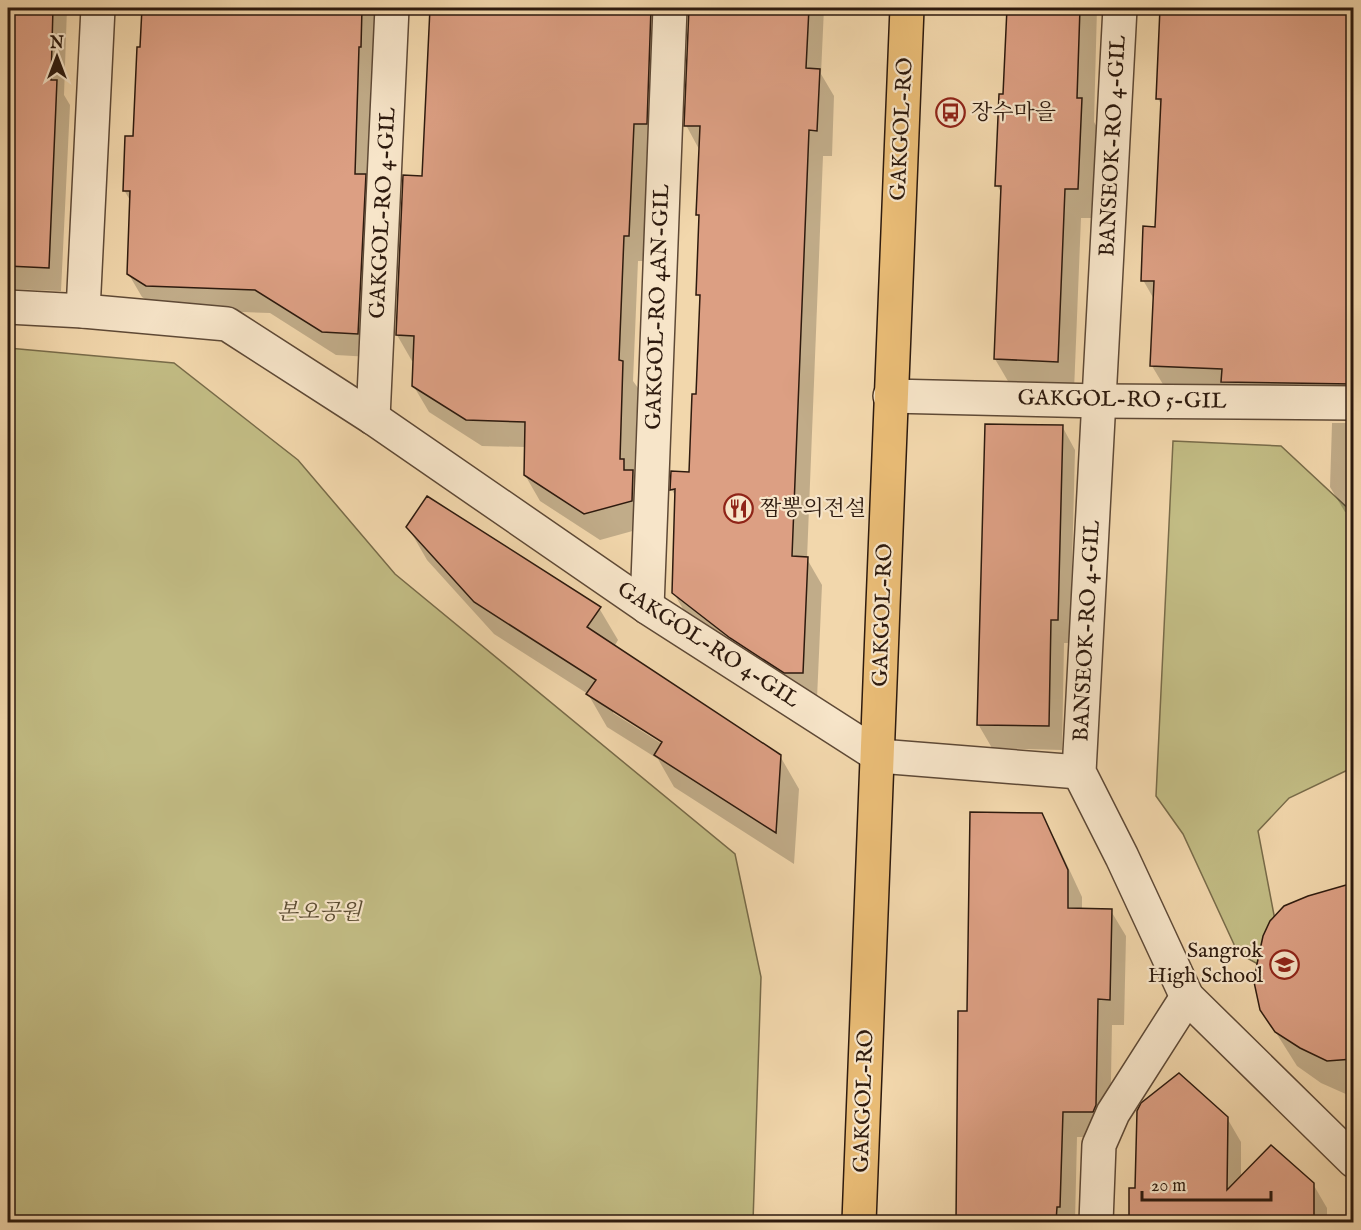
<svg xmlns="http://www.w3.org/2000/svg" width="1361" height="1230" viewBox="0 0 1361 1230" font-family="'IM FELL English','Noto Serif KR',serif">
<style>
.green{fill:#c2bc84;stroke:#786b49;stroke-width:1.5}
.shadow{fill:#0003;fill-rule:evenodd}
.building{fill:#dc9f83;stroke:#2d1a0e;stroke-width:1.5}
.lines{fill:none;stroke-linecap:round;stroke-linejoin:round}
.minor-casing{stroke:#5e4936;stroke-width:36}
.major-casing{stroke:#2d1a0e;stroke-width:36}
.minor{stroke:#f7e5c9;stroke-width:33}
.major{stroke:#e9bc76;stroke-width:33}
.labels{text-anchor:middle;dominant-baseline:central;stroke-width:4.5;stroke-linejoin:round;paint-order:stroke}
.poi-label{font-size:22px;fill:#2d1a0e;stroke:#f7e5c9;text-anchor:start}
.street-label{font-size:22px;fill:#2d1a0e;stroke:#f7e5c9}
.park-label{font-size:22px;font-style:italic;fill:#5a4b31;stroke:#f7e5c9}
</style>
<rect width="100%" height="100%" fill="#f2d7ac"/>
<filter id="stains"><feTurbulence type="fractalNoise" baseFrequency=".00333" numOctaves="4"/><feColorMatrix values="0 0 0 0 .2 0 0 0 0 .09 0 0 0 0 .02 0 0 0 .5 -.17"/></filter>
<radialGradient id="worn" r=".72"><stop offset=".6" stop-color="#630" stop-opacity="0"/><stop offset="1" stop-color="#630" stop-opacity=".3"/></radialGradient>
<!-- green -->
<g class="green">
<polygon points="8,348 174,363 298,460 395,574 735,854 761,977 753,1222 8,1222"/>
<polygon points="1173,441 1281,446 1353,513 1354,767 1289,798 1258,831 1278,936 1263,967 1238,953 1183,834 1156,796"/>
</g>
<!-- shadow -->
<g class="shadow">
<polygon points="8,8 67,8 64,95 70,105 61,291 8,289"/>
<polygon points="144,8 374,8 376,11 374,70 371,70 368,181 371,357 336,355 270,313 161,309 142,297 128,273 131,202 124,190 134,138"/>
<polygon points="432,8 824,8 821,74 834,96 832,156 823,156 807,559 822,585 817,699 689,619 673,592 676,497 672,490 672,473 690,474 698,395 702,301 698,295 700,151 686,125 690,16 677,17 648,149 643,261 638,261 633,381 638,388 634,474 648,498 647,527 600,540 540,501 525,475 526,447 482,446 429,412 413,385 414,361 412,361 397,335 424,177"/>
<polygon points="1008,8 1097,8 1094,122 1098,129 1094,218 1081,218 1074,391 1012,388 995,359 1002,194 997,185 1005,96"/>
<polygon points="1157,8 1354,8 1354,409 1167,391 1152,366 1155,301 1143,280 1156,228 1162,106 1158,99 1161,14"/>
<polygon points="1332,423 1354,423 1354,512 1345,512 1330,487"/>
<polygon points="1062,426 1075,450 1070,643 1064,643 1062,750 992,748 978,724"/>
<path d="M408 527 599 608 618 640 614 647 780 756 799 789 794 864 674 787 658 759 607 727 588 694 494 634 427 560ZM613 709 669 745 667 747 613 713Z"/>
<polygon points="1041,815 1056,841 1082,897 1082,910 1111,911 1126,936 1124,1025 1112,1025 1110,1131 1108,1137 1077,1137 1075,1222 952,1222 952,1215 957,1215 968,1012"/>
<polygon points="1354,848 1354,870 1348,851"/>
<polygon points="1354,884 1354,1094 1348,1095 1321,1083 1297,1066 1261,1009 1309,898"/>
<polygon points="1227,1118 1241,1142 1241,1179 1313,1184 1327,1208 1327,1222 1130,1222 1131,1190 1137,1190"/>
</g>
<!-- building -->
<g class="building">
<polygon points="8,8 53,8 51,80 57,80 49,268 8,266"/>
<polygon points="142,8 362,8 361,47 359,47 355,174 366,174 358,334 322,332 255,290 146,286 127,274 130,191 123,191 125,136 133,136 137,47 140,47"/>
<polygon points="430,8 651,8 647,124 634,124 629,236 624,236 619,360 623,361 620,459 624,459 624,470 633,470 632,501 584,514 524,475 525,422 466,420 412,386 414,336 396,335 403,175 422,176"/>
<polygon points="689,8 809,8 806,68 820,69 817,131 809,130 792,556 808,557 803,673 784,673 730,638 672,593 675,489 670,490 671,471 689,472 692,394 696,394 700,295 696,295 699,215 696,215 700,126 684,126"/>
<polygon points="1007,8 1080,8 1077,98 1082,98 1078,189 1065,189 1058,362 994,359 1001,186 995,186 999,94 1003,94"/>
<polygon points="1160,8 1353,8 1353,384 1221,382 1222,369 1150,366 1154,281 1141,281 1143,226 1155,227 1161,99 1156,99"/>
<polygon points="985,424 1063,425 1058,620 1051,620 1049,726 977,725"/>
<polygon points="427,496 601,607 587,627 781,755 776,833 654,755 662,742 586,694 596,680 474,602 406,527"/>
<polygon points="970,812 1042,813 1068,870 1068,908 1112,909 1110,1000 1098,999 1096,1105 1093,1112 1063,1112 1060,1207 1057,1207 1056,1222 956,1222 958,1011 967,1011"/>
<polygon points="1353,883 1353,1059 1327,1061 1300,1048 1275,1032 1260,1010 1254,982 1257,964 1263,936 1270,921 1284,906 1308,896"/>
<polygon points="1179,1073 1228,1117 1227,1190 1271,1145 1314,1183 1314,1222 1129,1222 1129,1188 1135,1188 1137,1111 1141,1103"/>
</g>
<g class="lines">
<defs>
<g id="minor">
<polyline points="1120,8 1079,772 1122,857 1187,997 1354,1161"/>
<polyline points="8,307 83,311 227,324 373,418 647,607 879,756 1079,772"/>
<polyline points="83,311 98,8"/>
<polyline points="890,396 1100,401 1354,403"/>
<polyline points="373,418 392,8"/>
<polyline points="647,607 670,8"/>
<polyline points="1096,1222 1099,1145 1113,1113 1187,997"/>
</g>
<path id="major" d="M859 1222C876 818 889 412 907 8"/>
</defs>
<!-- minor casing -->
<use href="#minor" class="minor-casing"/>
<!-- major casing -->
<use href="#major" class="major-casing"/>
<!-- minor -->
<use href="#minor" class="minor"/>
<!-- major -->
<use href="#major" class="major"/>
</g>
<!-- icons -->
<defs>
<symbol id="bus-ring" viewBox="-11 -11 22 22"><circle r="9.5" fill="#f7e5c9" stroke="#8f2418" stroke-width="1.5"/><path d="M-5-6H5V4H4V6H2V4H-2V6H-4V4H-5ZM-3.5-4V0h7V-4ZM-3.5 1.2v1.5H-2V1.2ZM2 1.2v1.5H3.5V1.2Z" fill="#8f2418"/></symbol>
<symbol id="restaurant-ring" viewBox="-11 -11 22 22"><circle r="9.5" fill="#f7e5c9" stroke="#8f2418" stroke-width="1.5"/><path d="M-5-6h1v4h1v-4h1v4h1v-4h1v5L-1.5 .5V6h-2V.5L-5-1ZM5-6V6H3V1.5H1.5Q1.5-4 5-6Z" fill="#8f2418"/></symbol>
<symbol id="school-ring" viewBox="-11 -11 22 22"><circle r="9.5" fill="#f7e5c9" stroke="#8f2418" stroke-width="1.5"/><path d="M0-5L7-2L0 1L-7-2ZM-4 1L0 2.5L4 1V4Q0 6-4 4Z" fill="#8f2418"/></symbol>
</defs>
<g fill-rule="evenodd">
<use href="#bus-ring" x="934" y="96" width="33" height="33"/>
<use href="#restaurant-ring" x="722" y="492" width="33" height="33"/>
<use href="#school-ring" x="1268" y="948" width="33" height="33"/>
</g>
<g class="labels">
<!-- poi labels -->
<g class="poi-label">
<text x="971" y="113">장수마을</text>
<text x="760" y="509">짬뽕의전설</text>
<text x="1263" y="951" text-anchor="end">Sangrok<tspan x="1263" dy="25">High School</tspan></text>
</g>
<!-- street labels -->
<g class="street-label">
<text transform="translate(902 129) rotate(-87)">GAKGOL-RO</text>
<text transform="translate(1113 146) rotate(-87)">BANSEOK-RO 4-GIL</text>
<text transform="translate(383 213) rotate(-87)">GAKGOL-RO 4-GIL</text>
<text transform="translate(658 307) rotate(-88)">GAKGOL-RO 4AN-GIL</text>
<text transform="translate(1122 400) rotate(1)">GAKGOL-RO 5-GIL</text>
<text transform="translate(883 615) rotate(-88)">GAKGOL-RO</text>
<text transform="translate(1087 631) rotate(-87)">BANSEOK-RO 4-GIL</text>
<text transform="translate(708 645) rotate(33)">GAKGOL-RO 4-GIL</text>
<text transform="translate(864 1101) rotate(-88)">GAKGOL-RO</text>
</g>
<!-- park labels -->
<g class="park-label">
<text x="319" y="913">본오공원</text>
</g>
</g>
<!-- margin -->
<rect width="1361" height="1230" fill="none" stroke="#f2d7ac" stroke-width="30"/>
<rect x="9" y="9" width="1343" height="1212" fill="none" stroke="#2d1a0e" stroke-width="3"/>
<rect x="15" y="15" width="1331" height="1200" fill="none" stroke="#2d1a0e" stroke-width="1.5"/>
<!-- north arrow -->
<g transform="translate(57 57)" stroke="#f7e5c9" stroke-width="4.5" paint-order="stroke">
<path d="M0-4.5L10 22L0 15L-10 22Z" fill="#2d1a0e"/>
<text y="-9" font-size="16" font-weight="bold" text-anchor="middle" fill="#2d1a0e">N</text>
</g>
<!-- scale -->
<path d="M1142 1191v9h129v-9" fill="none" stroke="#2d1a0e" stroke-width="3"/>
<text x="1151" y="1191" font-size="18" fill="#2d1a0e" stroke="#f7e5c9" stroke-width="4.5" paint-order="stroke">20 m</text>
<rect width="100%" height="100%" filter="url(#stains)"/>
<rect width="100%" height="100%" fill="url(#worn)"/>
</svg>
